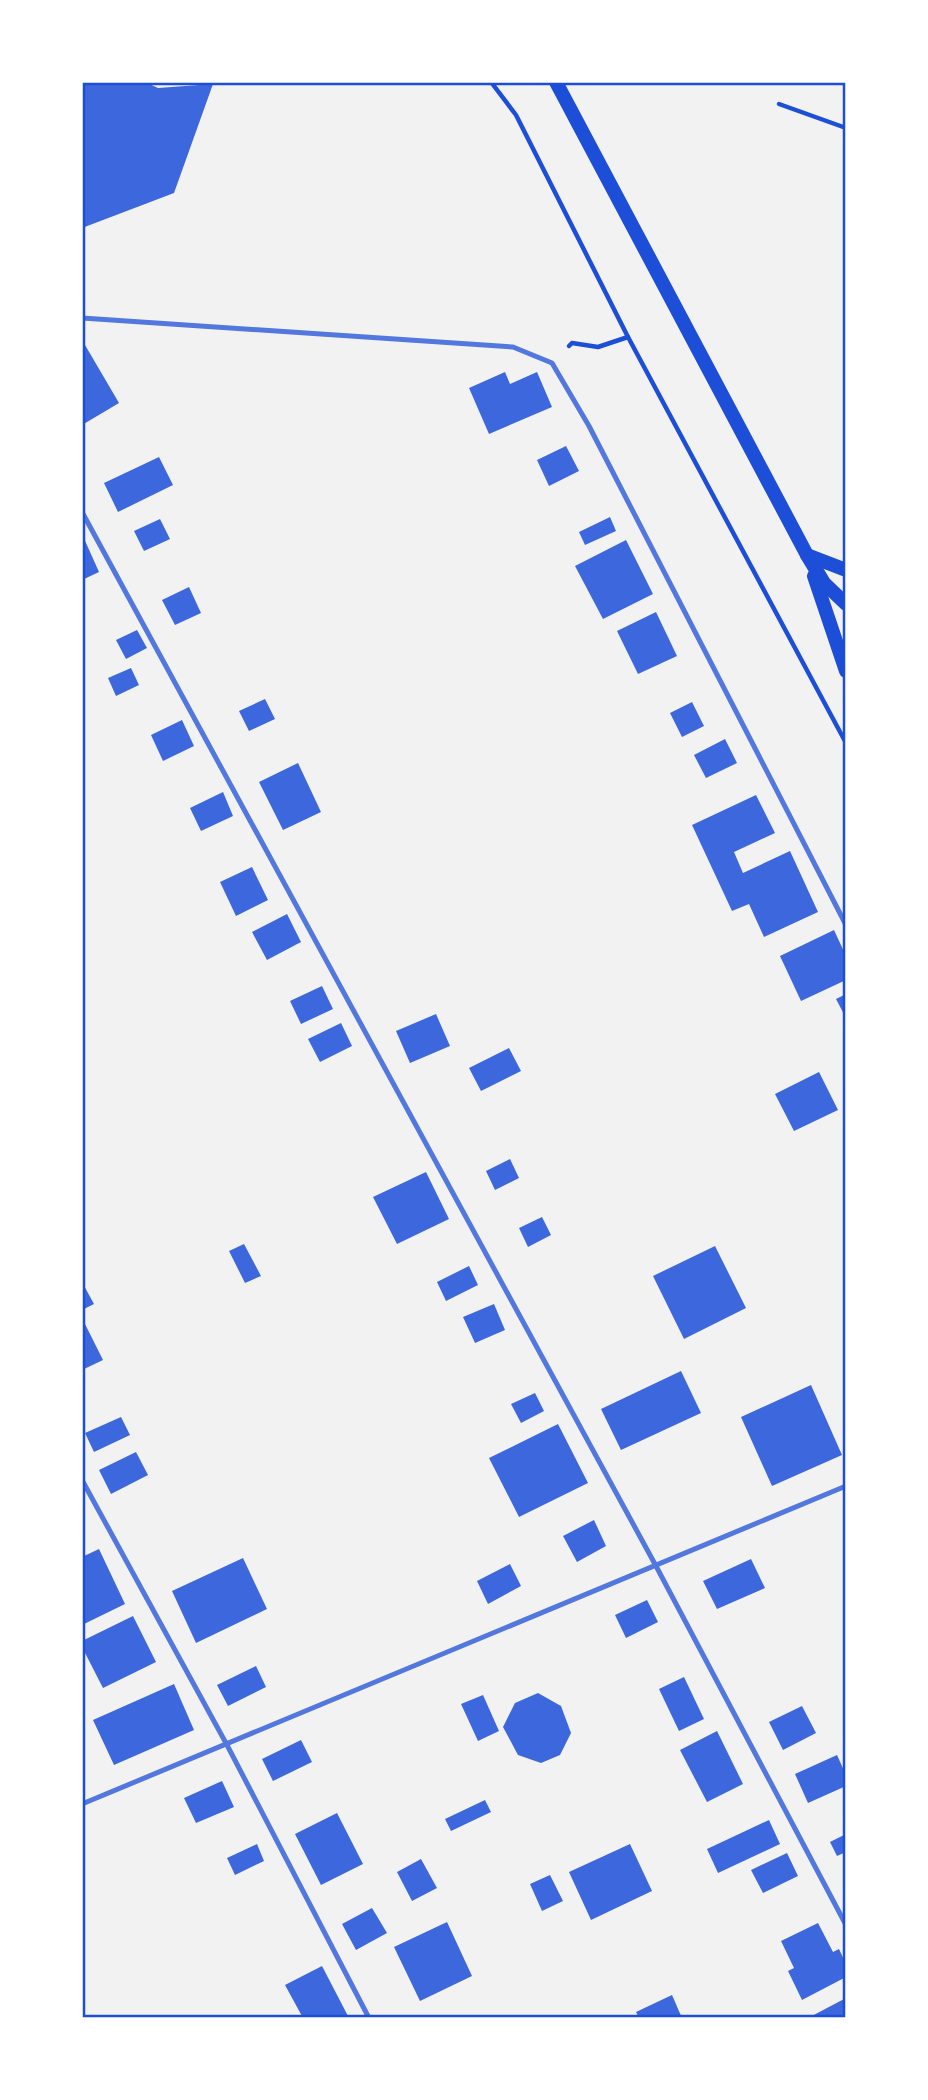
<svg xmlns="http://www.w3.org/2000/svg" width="928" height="2100" viewBox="0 0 928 2100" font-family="'Fira Sans',sans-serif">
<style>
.building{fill:#3d67dc}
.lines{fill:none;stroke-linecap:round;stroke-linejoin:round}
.path{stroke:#1d4ed8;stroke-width:4.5}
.service{stroke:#5277de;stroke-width:5}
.secondary{stroke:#1d4ed8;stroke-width:14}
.neatline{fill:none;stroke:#1d4ed8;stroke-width:2.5}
</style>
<rect width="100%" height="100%" fill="#f2f2f2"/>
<!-- building -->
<g class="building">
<polygon points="82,82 145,82 158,88 213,84 174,193 82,228"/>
<polygon points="85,345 119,403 82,425 82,346"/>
<polygon points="505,372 510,384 537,372 552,407 489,434 469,388"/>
<polygon points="566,446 579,471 549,486 537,460"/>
<polygon points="159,457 173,485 118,512 104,483"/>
<polygon points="610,517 616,531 585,545 579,532"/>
<polygon points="160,519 170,539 144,551 134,531"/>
<polygon points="82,534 99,572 82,580"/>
<polygon points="626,540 653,594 603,619 575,566"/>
<polygon points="189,587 201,613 175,625 162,600"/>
<polygon points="656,612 677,656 638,674 617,631"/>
<polygon points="137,630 147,648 126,659 116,640"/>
<polygon points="131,668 139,685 116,696 108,678"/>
<polygon points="265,699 275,719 249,731 239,711"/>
<polygon points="692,702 704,726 682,737 670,713"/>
<polygon points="182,720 194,746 163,761 151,735"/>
<polygon points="725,739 737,763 706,778 694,755"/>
<polygon points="298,763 321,812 283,830 259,782"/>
<polygon points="223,792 233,816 201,831 190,808"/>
<polygon points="756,795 775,833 734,852 743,873 790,851 818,912 764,937 749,904 732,911 692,825"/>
<polygon points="252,867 268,900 236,916 220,882"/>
<polygon points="287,914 301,942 267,960 252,932"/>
<polygon points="834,930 846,956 846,980 801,1001 780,956"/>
<polygon points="322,986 333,1009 301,1024 290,1001"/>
<polygon points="846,994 846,1018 836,999"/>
<polygon points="436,1014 450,1046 410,1063 396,1031"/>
<polygon points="341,1023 352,1046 320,1062 308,1039"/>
<polygon points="509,1048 521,1071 481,1091 469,1068"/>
<polygon points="819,1072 838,1110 794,1131 775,1094"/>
<polygon points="510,1159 519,1178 495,1190 486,1171"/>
<polygon points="426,1172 449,1219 397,1244 373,1197"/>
<polygon points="542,1217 551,1235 528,1247 519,1228"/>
<polygon points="244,1244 261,1276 245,1283 229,1251"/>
<polygon points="715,1246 746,1308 684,1339 653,1276"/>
<polygon points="469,1266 478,1285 446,1301 437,1282"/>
<polygon points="82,1282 94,1304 82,1310"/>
<polygon points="494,1304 505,1330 475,1343 463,1317"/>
<polygon points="82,1318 103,1360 82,1370"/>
<polygon points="681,1371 701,1413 621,1450 601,1409"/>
<polygon points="811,1385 842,1455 772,1486 741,1417"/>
<polygon points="535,1393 544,1411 521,1423 511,1404"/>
<polygon points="121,1417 130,1435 94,1452 85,1433"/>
<polygon points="558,1424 588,1483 519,1517 489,1458"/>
<polygon points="136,1452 148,1475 111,1494 99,1470"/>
<polygon points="594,1520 606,1546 577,1562 563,1536"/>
<polygon points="99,1549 125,1604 82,1625 82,1557"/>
<polygon points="243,1558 267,1609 196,1643 172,1591"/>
<polygon points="751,1559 765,1588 717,1609 703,1581"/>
<polygon points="510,1564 521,1586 488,1604 477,1581"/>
<polygon points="647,1600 658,1622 626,1638 615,1615"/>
<polygon points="133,1616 156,1662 103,1688 82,1647 82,1641"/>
<polygon points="256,1666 266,1687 228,1706 217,1685"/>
<polygon points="684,1677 704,1719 679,1731 659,1689"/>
<polygon points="174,1684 194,1730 114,1765 93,1720"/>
<polygon points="538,1693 561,1706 571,1733 560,1755 541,1763 518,1755 503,1727 515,1703"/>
<polygon points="483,1695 499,1731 478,1741 461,1704"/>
<polygon points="802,1706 816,1733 783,1750 769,1722"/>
<polygon points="717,1731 743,1784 707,1802 680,1750"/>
<polygon points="301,1740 312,1762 273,1781 262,1759"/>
<polygon points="837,1755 846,1775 846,1786 808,1803 795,1774"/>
<polygon points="222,1781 234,1807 196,1823 184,1798"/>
<polygon points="485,1800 491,1812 451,1831 445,1819"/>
<polygon points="337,1813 363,1864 321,1885 295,1834"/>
<polygon points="769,1820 780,1844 718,1873 707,1849"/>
<polygon points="846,1834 846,1852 837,1856 830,1842"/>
<polygon points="257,1844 264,1861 235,1875 227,1858"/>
<polygon points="630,1844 652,1891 591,1920 569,1872"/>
<polygon points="787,1853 798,1876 763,1893 751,1870"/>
<polygon points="421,1859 437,1888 412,1901 397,1872"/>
<polygon points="550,1875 563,1901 542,1911 530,1884"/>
<polygon points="372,1908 387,1933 356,1950 342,1924"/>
<polygon points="447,1922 472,1976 420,2001 394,1947"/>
<polygon points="818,1923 833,1952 839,1949 846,1964 846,1977 802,2000 788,1971 794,1968 781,1941"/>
<polygon points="322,1966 349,2018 303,2018 285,1985"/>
<polygon points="672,1995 682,2018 639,2018 636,2012"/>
<polygon points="846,1998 846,2018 808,2018"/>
</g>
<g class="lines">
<!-- path -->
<g class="path">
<polyline points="491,82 516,115 628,337 846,743"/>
<polyline points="779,104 846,128"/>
<polyline points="569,346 572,343 598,347 628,337"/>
</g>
<!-- service -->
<g class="service">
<polyline points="82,318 513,347 552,363 589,426 846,925"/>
<polyline points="82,512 656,1566 846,1925"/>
<polyline points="82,1480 227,1745 369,2018"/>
<polyline points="82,1804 846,1486"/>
</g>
<!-- secondary -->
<g class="secondary">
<polyline points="556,82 807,555 824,583 846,604"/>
<polyline points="807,555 846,570"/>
<polyline points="814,576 846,671"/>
</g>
</g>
<!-- border -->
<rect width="928" height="2100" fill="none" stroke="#ffffff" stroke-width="168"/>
<rect x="84" y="84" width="760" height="1932" class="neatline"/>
</svg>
